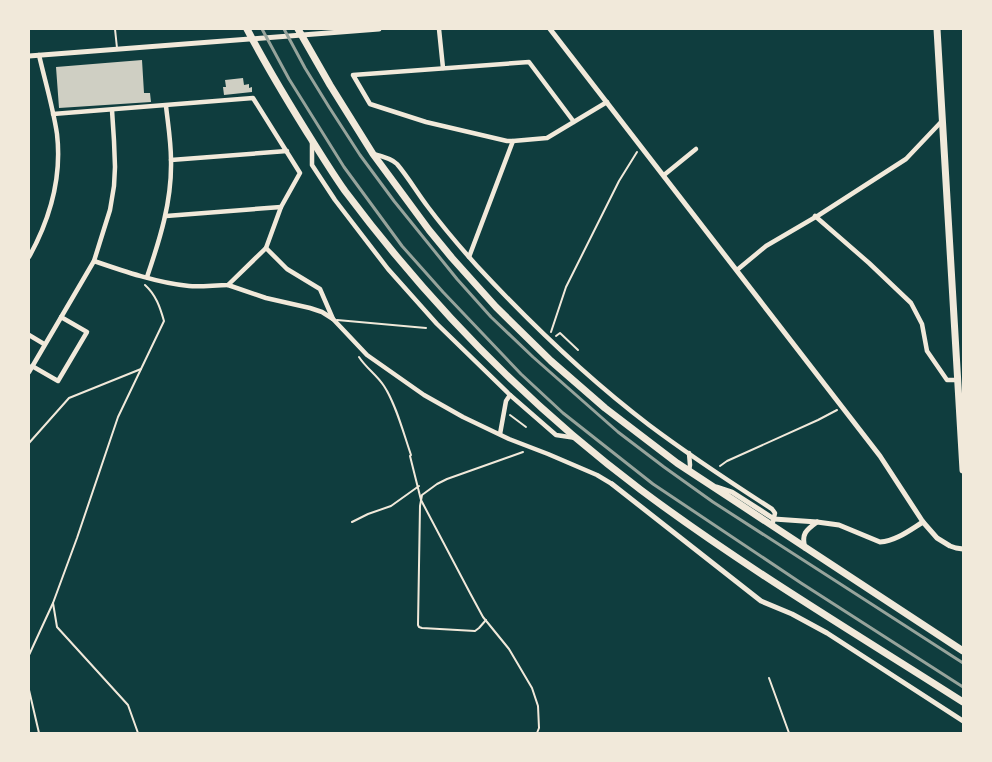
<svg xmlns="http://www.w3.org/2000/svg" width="992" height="762" viewBox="0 0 992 762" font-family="'Crimson Pro',serif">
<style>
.building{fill:#cfcfc3}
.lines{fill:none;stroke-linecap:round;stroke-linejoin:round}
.path{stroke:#f1e9da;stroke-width:2}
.service{stroke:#f1e9da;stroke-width:2}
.minor{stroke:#f1e9da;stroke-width:4.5}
.tertiary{stroke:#f1e9da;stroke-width:5}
.primary{stroke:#f1e9da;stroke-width:7}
.rail{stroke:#97a49c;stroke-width:3}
</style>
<rect width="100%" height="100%" fill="#0f3d3e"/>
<!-- building -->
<g class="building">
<polygon points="142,60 144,93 150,93 151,102 59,108 56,67"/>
<polygon points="243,78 244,85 249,84 249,88 252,87 252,92 224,95 223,87 226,87 225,80"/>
</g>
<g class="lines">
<!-- path -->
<g class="path">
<polyline points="551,332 566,287 619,181 637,152"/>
<polyline points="556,336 560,333 578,350"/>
<path d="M359 357C366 368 377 375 384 386 396 404 404 435 411 455L410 456 421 500 470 593 483 617 509 649 532 688 538 706 539 728 537 733"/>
<polyline points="510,415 526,427"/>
<polyline points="29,443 69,398 141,369"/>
<polyline points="720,466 727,461 818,420 837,410"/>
<polyline points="352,522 368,514 391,506 419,486"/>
<polyline points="486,620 479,628 475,631 422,628 419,627 418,625 420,506 422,495 437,484 447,479 523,452"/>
<polyline points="29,655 53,603"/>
<polyline points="769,678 789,733"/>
<polyline points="29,690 39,733"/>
<path d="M138 733 128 705 57 627 53 603 77 538 118 417 164 321C160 307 156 295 145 285"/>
</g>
<!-- service -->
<g class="service">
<polyline points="115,29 117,48"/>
<polyline points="337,320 426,328"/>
</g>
<!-- minor -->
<g class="minor">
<polyline points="439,29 443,68"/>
<path d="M53 114 253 98 300 173 281 207 266 248 228 285C215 285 202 287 189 286 158 283 123 271 94 261"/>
<polyline points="574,122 529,62 353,75 370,104 426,122 507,141 513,141 547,138 607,102"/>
<polyline points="312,141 312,165 335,200 388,269 437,324 510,395 556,435 576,438"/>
<path d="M373 154C381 156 391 158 397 164 408 177 418 194 428 207 443 227 460 247 477 266 530 323 587 378 649 425 689 455 730 482 772 509L775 513 773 522"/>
<polyline points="171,160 287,151"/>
<polyline points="664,175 696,149"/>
<polyline points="166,216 281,207"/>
<polyline points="815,216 869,263 911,303 922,324 927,351 947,380 958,380"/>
<polyline points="266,248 287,269 320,289 333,319"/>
<path d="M29 257C50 219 62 177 57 134 53 107 45 81 39 55"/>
<polyline points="469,257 513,141"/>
<polyline points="737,270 766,246 819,215 906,159 942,121"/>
<path d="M147 277C160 239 172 201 171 160 171 142 168 124 166 106"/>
<polyline points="228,285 266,298 310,308 322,312 333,319 367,355 424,395 463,417 509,439 548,454 597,475 612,484"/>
<polyline points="29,335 44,344"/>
<polyline points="32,366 58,381 87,332 61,317"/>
<polyline points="29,372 94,261 104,229 110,210 114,186 115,167 114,141 112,110"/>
<polyline points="500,434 506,401 510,395"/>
<polyline points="689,453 690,465 689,471"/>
</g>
<!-- tertiary -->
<g class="tertiary">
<polyline points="550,29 880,456 923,522 937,538 950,546 956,548 963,549"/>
<polyline points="29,56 379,29"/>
<polyline points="612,484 761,601 792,614 827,633 963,721"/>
<path d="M717 487 732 492 774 519 817 522 839 525 880 542C896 541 910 530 923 522"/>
<path d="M805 548C801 534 806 530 817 522"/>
</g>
<!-- primary -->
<g class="primary">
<path d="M247 29C268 69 291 107 315 145 325 161 335 177 345 191 429 303 529 406 641 490 744 567 855 633 963 702"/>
<polyline points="298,29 330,85 373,154 429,230 452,258 496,307 551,361 605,408 677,463 963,651"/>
<polyline points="937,29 963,470"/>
</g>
<!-- rail -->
<g class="rail">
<polyline points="262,29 289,79 344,167 402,246 443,292 521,374 563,413 653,484 801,583 963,687"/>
<polyline points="284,29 305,68 329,107 360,155 394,201 457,279 491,317 533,357 618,432 664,467 713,502 963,663"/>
</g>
</g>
<!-- border -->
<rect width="992" height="762" fill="none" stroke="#f1e9da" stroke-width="60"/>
</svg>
